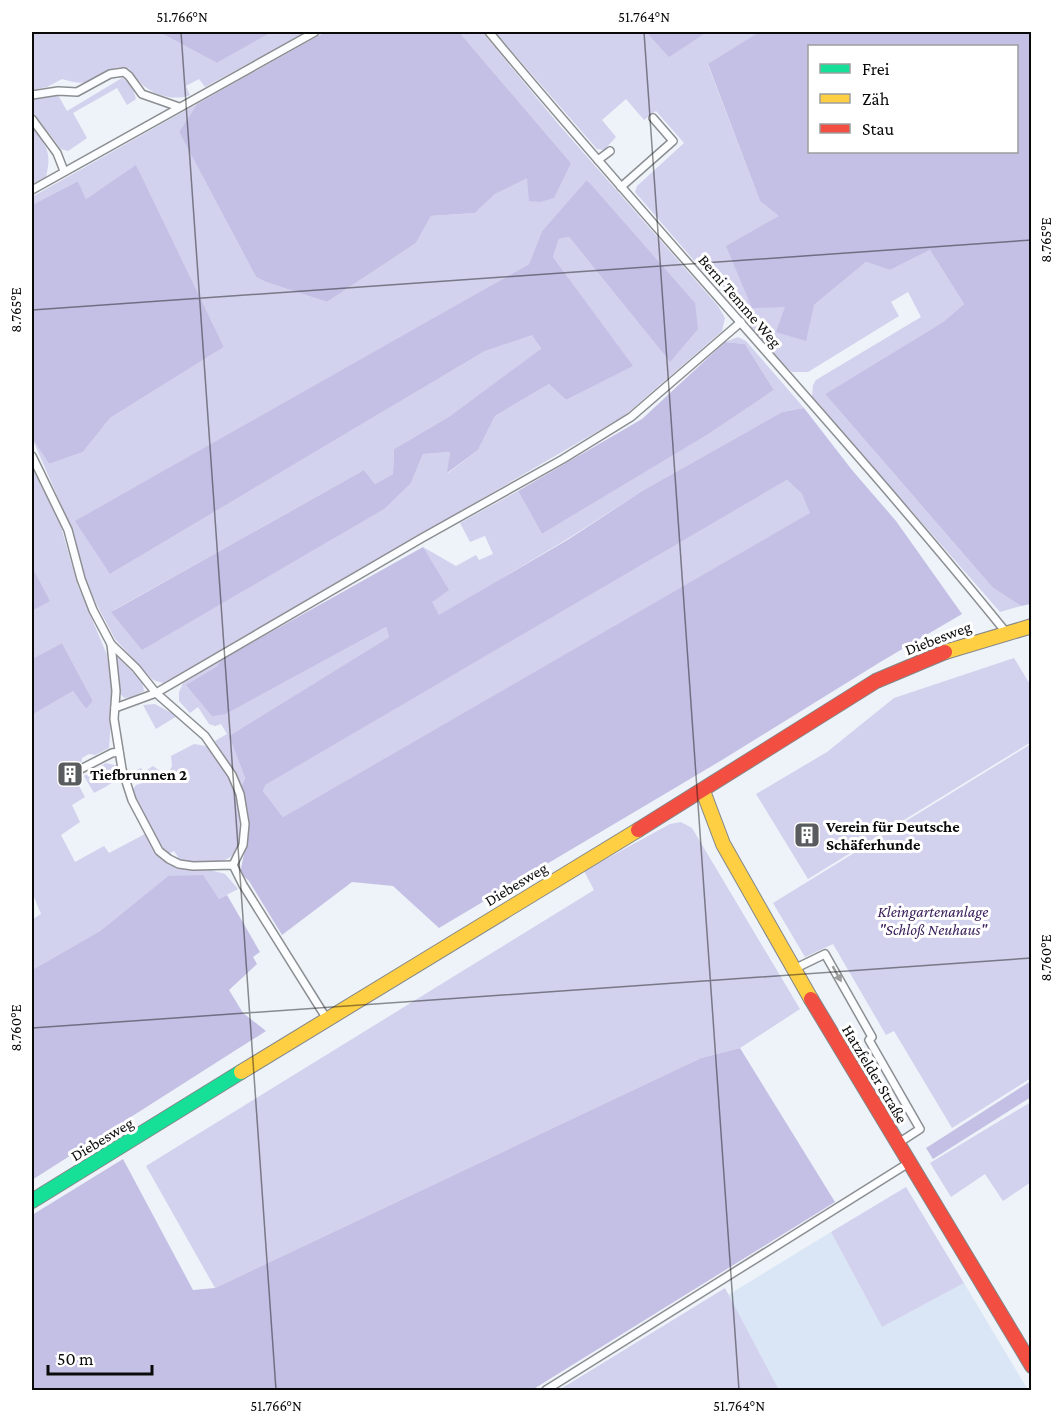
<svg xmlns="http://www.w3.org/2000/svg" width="1063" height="1422" viewBox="0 0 1063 1422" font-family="'Crimson Pro',serif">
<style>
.farmland{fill:#dae6f5}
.green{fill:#d2d1ee;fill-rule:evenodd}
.forest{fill:#c4c0e5;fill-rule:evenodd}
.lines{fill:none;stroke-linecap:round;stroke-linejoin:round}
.lane-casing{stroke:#8c8f92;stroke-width:10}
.fast-casing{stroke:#838688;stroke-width:16}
.slow-casing{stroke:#838688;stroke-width:16}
.jam-casing{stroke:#838688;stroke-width:16}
.lane{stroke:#fcfdfe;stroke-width:7}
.fast{stroke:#16e098;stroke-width:14}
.slow{stroke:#ffcf43;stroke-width:14}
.jam{stroke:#f24e42;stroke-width:14}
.oneway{fill:#9b9c9c}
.ticks{fill:none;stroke:#0a0a0a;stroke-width:1.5;stroke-opacity:0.45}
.labels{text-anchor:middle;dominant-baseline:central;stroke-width:6;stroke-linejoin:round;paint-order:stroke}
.street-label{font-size:16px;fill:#0a0a0a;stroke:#fff}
.poi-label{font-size:16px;font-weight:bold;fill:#0a0a0a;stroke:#fff;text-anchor:start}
.park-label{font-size:16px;font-style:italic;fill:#3c205c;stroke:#fff}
.neatline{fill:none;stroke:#0a0a0a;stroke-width:2}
.ticks-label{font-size:15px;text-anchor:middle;fill:#0a0a0a}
</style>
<rect width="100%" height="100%" fill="#edf3f9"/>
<!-- farmland -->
<polygon class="farmland" points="831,1232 882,1327 964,1283 1028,1390 779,1390 728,1295"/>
<!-- green -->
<g class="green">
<path d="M38 32H159L217 63 272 32H306L205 87 199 79 186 86 190 95C176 101 156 96 144 86 138 81 134 73 128 68 105 65 105 77 86 82 78 84 70 81 62 79L47 87 32 90V36Z"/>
<path d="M459 32H482L560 126 718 306 725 318 722 331 624 416 171 679 163 683 153 680 115 639 97 605 87 582 69 523 32 438 49 464 83 452 110 418 224 347 136 166 86 199 78 181 32 205V197L197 104 179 132 256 277 266 282 327 302 416 243 431 216 475 213 495 194 527 177 571 163ZM588 180 670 362 569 237 559 239 553 257 632 366 566 400 549 384 495 416 478 450 448 473 450 452 423 454 411 483 112 611 364 470 375 484 393 474 394 449 450 416 541 350 532 334 485 351 110 574 328 379 529 264 542 231Z"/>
<polygon points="495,32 646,32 669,56 707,32 759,32 708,65 760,201 780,216 814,305 866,262 890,270 930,250 964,304 943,322 825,394 993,588 1021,606 1000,612 812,397 813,385 816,380 921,317 908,292 891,302 899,316 808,372 792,372 783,364 635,192 637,186 684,143 656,111 644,120 626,99 602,120 616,137 604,150 597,149"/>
<path d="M122 78C131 83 134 90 136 99L127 105 117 88 73 113 87 138 68 151 61 149 32 111V99L58 95 67 111Z"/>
<path d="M32 127C47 147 52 152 46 177L32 184Z"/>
<polygon points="738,337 746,341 804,408 782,412 642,491 569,538 439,616 431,602 423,547 456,566 476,555 479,560 493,554 485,536 470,542 460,523 518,491 542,534 707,435 774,390 745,344 725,342"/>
<polygon points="32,467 61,527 78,586 107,655 113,691 109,748 95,755 89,754 82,758 81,764 73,768 71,763 60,769 67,783 79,778 78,784 85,797 72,805 80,822 61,835 75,862 104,846 109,853 145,834 158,855 165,861 178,869 206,869 225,874 238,889 219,899 168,876 100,931 32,970 32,920 41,914 32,892 32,715 73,691 86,709 93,701 62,643 32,659 32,611 49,601 32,567"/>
<polygon points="787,480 802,494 811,513 283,817 263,791 264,785"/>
<polygon points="386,627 389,637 229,736 245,778 241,788 237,778 215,741 227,734 221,724 215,726 209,724 198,707 190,713 179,701 179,692 183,683 221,660 216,667 226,714"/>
<polygon points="116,656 142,681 144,691 132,697 124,698 119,692"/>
<polygon points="1014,658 1031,686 1031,742 808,879 756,794 827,752 894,698"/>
<polygon points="155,704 177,716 156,729 143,705"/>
<path d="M194 744C198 745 204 745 207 747 221 756 235 789 238 804 240 815 240 826 239 837 238 843 239 850 234 854 219 868 194 864 176 859L178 857 174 851 168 854C152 836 141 813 132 791L136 785 159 778 156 771 135 778 130 773 141 768 144 772 153 766 161 772 170 770 172 766 171 756Z"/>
<polygon points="1031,744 1031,1078 952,1128 894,1031 886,1035 833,944 805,957 773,903"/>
<path d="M106 763 118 766C122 781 105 787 94 793L84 776Z"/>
<polygon points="681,822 692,828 800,1009 740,1048 701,1058 215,1288 146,1166 594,890 584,871 670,824"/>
<polygon points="1031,1102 1031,1182 1003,1201 985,1174 951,1197 930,1163"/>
<polygon points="906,1187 964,1283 882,1327 831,1232"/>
<polygon points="725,1288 779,1390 559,1390"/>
</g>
<!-- forest -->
<g class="forest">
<polygon points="159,32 272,32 217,63"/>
<polygon points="325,32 459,32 571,163 554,198 540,202 529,201 527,178 495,194 475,213 431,216 416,243 327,302 266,282 256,277 179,132 197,104"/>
<polygon points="646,32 707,32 669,57"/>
<path d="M759 32H1031V604L1021 606 993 588 825 394 943 322 964 304 930 250 890 270 866 262 814 305 806 341 776 332 785 307 752 308 726 246 779 216 760 201 708 64ZM810 46H1016V152H810Z"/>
<polygon points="136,165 224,347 110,418 83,452 49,464 32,438 32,205 78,181 86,199"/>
<polygon points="587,180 695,303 698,329 670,362 569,237 559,239 553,257 633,366 566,400 549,384 495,416 478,450 447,473 450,452 423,454 411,483 384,509 142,650 111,612 364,470 375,484 393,474 394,449 450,416 541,349 532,335 485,351 110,574 75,521 529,264 542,231"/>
<polygon points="725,342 745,344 774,390 707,435 542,534 518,491 642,419"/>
<path d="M804 408 852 470 896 521 962 614 882 661 722 760 439 928 393 886 352 882 282 935 249 881 240 873 246 845 248 812 241 788 245 778 229 736 389 637 386 627 226 714 212 716 186 685 216 667 221 660 423 547 449 590 432 602 439 615 569 539 642 491 782 412ZM787 480 802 494 810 513 283 817 263 791 265 785Z"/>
<polygon points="32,567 50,601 32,611"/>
<polygon points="62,643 93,701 86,709 73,691 32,715 32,659"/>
<polygon points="203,875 219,899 227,895 260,952 253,957 257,964 229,990 243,1013 266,1031 32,1180 32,970 100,931 168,876"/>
<polygon points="740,1048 835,1202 532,1390 32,1390 32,1215 123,1159 193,1290 215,1288 701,1058"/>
<polygon points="1031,1081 1031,1097 933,1159 926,1148"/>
</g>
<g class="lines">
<defs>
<g id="lane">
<path d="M489 32C657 235 839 426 1005 631"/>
<polyline points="32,95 58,91 77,92 110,74 124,72 129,76 142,94 179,107"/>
<polyline points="32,119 57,153 64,171"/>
<polyline points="598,160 610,151"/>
<polyline points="621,187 673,141 653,118"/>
<polyline points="32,190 315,32"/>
<polyline points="32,456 68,530 81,579 93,610 111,644 116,691 114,719 122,769 132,800 159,851 169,859 179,864 193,866 233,865 243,885 325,1016"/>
<polyline points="111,644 136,668 156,693 205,736 232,775 240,794 245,824 243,845 233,865"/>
<polyline points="115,708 156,693 422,538 563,459 631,417 741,322"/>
<polyline points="77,771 112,753 119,752"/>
<polyline points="796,968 825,954 872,1037 869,1040 920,1129 900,1142"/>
<polyline points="546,1390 907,1164"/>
</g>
<polyline id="fast" points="32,1201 241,1072"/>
<g id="slow">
<polyline points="945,652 1032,626"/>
<polyline points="703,791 723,844 811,999"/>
<polyline points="241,1072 638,830"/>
</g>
<g id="jam">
<polyline points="638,830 876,681 945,652"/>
<polyline points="811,999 1032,1366"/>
</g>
</defs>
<!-- lane casing -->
<use href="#lane" class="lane-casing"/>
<!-- fast casing -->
<use href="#fast" class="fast-casing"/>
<!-- slow casing -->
<use href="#slow" class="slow-casing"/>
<!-- jam casing -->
<use href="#jam" class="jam-casing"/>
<!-- lane -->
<use href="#lane" class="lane"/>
<!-- fast -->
<use href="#fast" class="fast"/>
<!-- slow -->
<use href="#slow" class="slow"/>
<!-- jam -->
<use href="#jam" class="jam"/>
</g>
<!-- one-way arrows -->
<defs><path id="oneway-solid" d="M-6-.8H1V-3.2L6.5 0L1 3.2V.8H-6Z" transform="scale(1.5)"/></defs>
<use class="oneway" href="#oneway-solid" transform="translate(837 974) rotate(61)"/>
<!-- ticks -->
<path class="ticks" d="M181 32 276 1390M644 32 739 1390M32 310 1032 240M32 1028 1032 958"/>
<!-- icons -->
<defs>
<symbol id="building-square" viewBox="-11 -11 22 22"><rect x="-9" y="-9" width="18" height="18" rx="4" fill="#595c5e" stroke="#fff"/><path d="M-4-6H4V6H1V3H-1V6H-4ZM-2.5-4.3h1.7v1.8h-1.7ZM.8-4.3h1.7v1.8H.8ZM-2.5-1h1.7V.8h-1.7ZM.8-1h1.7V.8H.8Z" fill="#fff"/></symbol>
</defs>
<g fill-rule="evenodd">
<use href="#building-square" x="55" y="759" width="30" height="30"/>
<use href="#building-square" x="792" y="820" width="30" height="30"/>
</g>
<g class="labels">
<!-- street labels -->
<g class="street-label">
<text transform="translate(740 301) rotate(49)">Berni Temme Weg</text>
<text transform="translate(938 638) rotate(-21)">Diebesweg</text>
<text transform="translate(516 884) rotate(-31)">Diebesweg</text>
<text transform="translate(875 1074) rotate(59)">Hatzfelder Straße</text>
<text transform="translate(102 1139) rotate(-31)">Diebesweg</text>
</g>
<!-- poi labels -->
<g class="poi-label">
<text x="90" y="774">Tiefbrunnen 2</text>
<text x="826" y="826">Verein für Deutsche<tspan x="826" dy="18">Schäferhunde</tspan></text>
</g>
<!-- park labels -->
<g class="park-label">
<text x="933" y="911">Kleingartenanlage<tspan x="933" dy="18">"Schloß Neuhaus"</tspan></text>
</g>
</g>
<!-- border -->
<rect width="1063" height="1422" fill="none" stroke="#ffffff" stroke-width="66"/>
<!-- legend -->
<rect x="808" y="45" width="210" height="108" fill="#ffffff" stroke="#9d9d9d" stroke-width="1.5"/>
<rect x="820" y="64" width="30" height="9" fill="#16e098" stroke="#9d9d9d" stroke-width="1.5"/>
<text x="862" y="75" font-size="18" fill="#0a0a0a">Frei</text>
<rect x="820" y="94" width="30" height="9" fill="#ffcf43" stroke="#9d9d9d" stroke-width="1.5"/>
<text x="862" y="105" font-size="18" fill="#0a0a0a">Zäh</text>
<rect x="820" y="124" width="30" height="9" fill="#f24e42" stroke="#9d9d9d" stroke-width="1.5"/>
<text x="862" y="135" font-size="18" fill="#0a0a0a">Stau</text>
<!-- scale -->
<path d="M48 1365v9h104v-9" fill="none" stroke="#0a0a0a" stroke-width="3"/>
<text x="57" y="1365" font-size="18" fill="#0a0a0a" stroke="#ffffff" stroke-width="4.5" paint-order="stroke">50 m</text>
<rect x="33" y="33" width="997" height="1356" class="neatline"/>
<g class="ticks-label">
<text x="182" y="22">51.766°N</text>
<text x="644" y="22">51.764°N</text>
<text transform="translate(1046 240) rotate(-90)" y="5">8.765°E</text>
<text transform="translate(16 310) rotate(-90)" y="5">8.765°E</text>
<text transform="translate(1046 958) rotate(-90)" y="5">8.760°E</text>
<text transform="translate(16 1028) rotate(-90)" y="5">8.760°E</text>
<text x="276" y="1411">51.766°N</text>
<text x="739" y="1411">51.764°N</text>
</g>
</svg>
